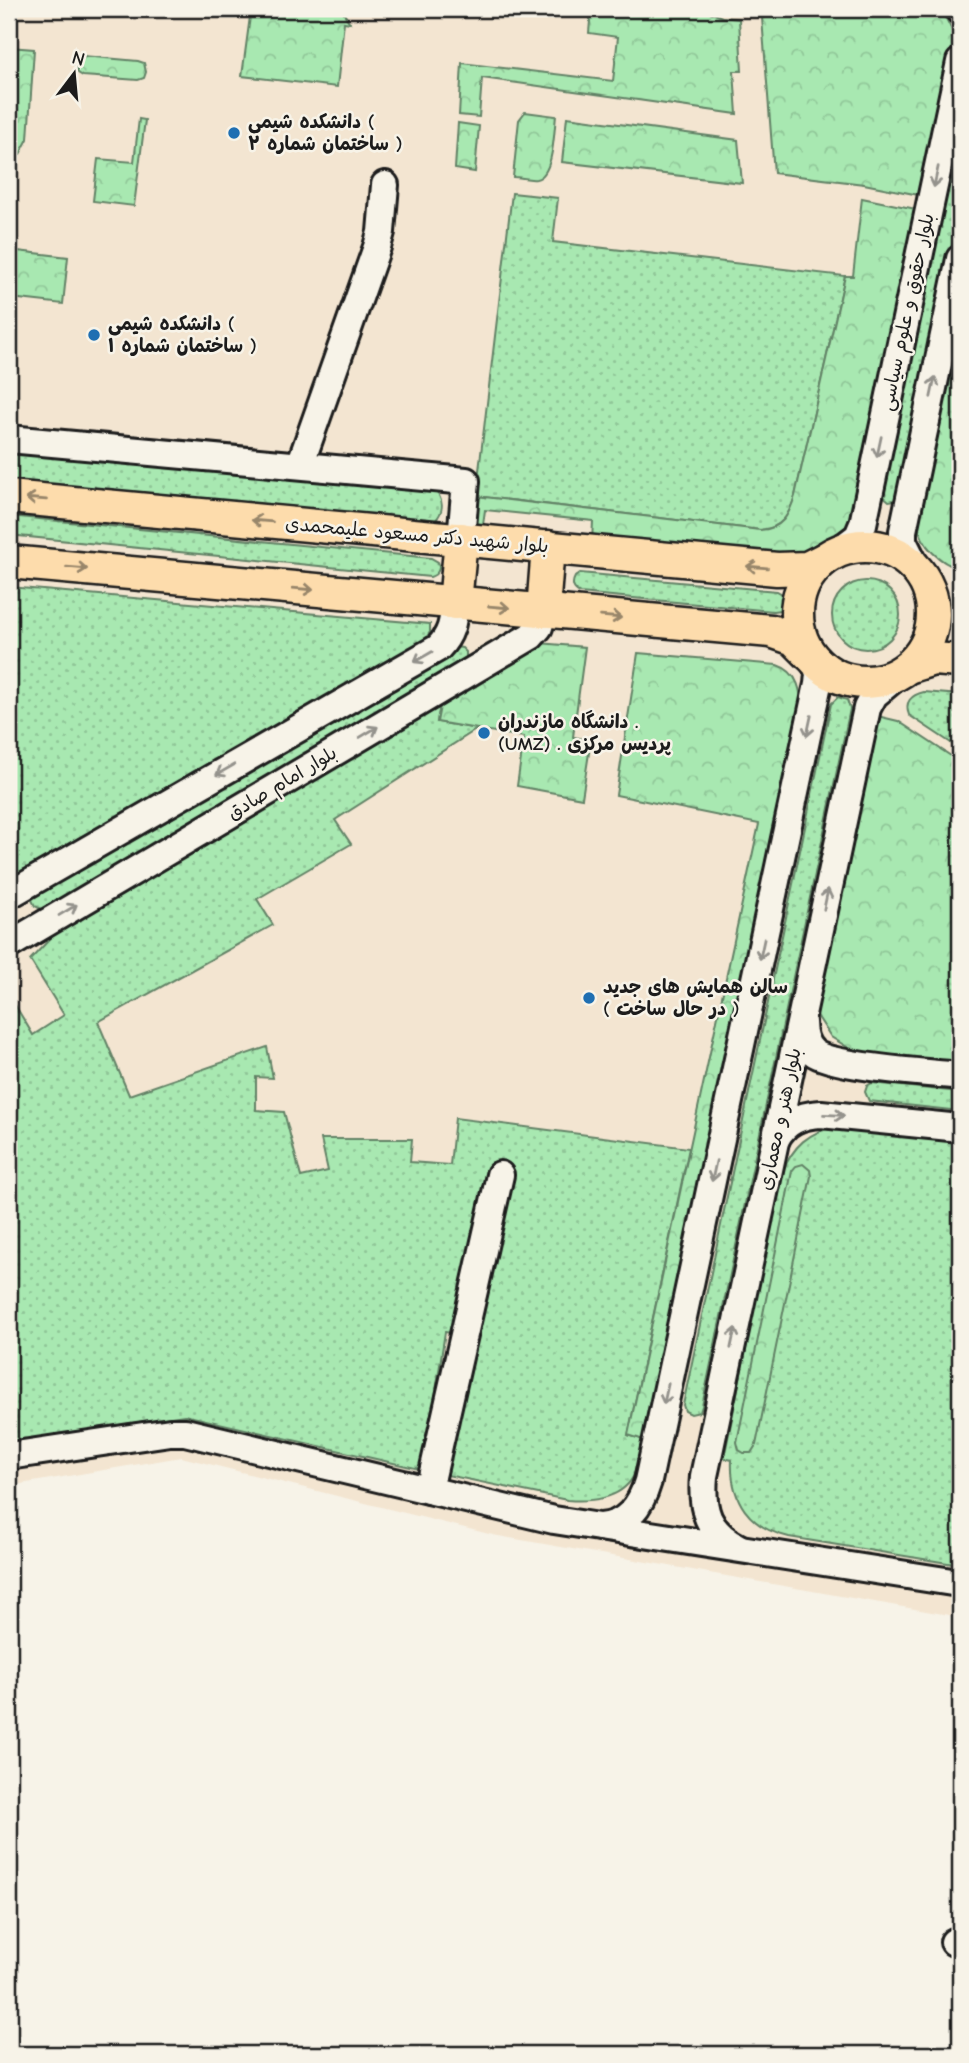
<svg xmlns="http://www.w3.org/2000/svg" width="969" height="2063" viewBox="0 0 969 2063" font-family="'Comic Neue','Playpen Sans Arabic',sans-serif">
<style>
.built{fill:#f3e5d1}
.grass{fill:url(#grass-dots);stroke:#628266;stroke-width:2}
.forest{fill:url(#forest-crowns);stroke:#628266;stroke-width:2}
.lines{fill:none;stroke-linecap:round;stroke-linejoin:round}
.minor-casing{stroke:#1c1c1c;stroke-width:32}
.major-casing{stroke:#1c1c1c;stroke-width:37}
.minor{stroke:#f7f3e8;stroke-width:26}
.major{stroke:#fddcac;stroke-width:32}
.oneway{stroke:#94928c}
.oneway2{stroke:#98866b}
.poi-dot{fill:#1f6fb2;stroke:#f7f3e8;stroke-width:2.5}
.labels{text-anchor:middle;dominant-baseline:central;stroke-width:5;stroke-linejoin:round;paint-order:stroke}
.poi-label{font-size:19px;font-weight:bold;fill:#1c1c1c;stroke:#f7f3e8;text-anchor:start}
.street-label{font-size:19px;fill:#1c1c1c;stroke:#f7f3e8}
</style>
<defs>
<pattern id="grass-dots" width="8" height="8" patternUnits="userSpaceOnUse" patternTransform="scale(1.75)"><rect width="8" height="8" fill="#a8e8b1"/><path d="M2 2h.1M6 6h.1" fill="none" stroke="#90c698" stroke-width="1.8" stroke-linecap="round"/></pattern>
<pattern id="forest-crowns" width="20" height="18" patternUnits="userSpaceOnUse" patternTransform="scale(1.75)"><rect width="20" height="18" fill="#a8e8b1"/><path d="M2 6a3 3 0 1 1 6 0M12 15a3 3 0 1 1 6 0" fill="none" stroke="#90c698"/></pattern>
</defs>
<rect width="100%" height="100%" fill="#f7f3e8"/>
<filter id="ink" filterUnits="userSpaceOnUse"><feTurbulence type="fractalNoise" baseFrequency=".0143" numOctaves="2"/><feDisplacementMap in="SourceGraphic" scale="14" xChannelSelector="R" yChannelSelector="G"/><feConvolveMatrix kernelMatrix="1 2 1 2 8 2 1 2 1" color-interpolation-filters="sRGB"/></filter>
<g filter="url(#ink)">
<!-- built -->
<polygon class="built" points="9,9 960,9 960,1617 493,1535 181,1457 9,1486"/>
<!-- grass -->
<g class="grass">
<polygon points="960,115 960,209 900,493 895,500 889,501 881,494"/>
<path d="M512 193 558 198 553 242 845 276 795 496C789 515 782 529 760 530L476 496Z"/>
<path d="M9 448 433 488C444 499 445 511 434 522L9 489Z"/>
<path d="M9 516 431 558 438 562C441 569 437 575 430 577L9 535Z"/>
<path d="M580 573 777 591 782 594 785 603 780 610 773 611 580 593C573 590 571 584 575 577Z"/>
<circle cx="866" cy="615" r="34"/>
<polygon points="9,587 430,624 430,632 423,642 9,882"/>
<polygon points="455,647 462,648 466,652 466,661 43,910 35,906 32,900 35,894"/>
<path d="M924 692 960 695V749L909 715C904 702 911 695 924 692Z"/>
<polygon points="838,697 847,700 850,709 702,1406 700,1412 691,1414 685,1411 683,1405 831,704"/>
<path d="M440 706 437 722 477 729 335 820 351 844 257 899 273 925 98 1022 129 1095 267 1047 273 1078 256 1077V1110L284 1112 301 1177 328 1171 321 1139H412L410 1162 450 1165 455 1118 689 1148 628 1435 642 1439C640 1452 639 1466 633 1477 620 1500 589 1502 567 1500L442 1474 456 1334 445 1332 424 1470 184 1415 9 1442V1033L11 1032 9 1029V1008L15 1005 33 1035 64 1015 30 960 64 924Z"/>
<polygon points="872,1083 960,1092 960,1111 869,1101 865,1092 867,1086"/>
<path d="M840 1125 960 1137V1565L789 1537C749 1528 730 1500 732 1460L724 1458 781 1175C793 1145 808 1132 840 1125Z"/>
</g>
<!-- forest -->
<g class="forest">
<polygon points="251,9 341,9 350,23 344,22 337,87 242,76"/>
<polygon points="591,9 702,9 722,17 739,19 742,71 734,71 737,114 482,78 479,117 459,115 462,63 613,81 618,37 589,33"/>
<polygon points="790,9 941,9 953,32 955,48 924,196 864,184 774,173 762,18"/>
<polygon points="9,47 34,49 28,139 20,154 9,163"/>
<polygon points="83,56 138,61 144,63 146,72 144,78 138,80 83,76 78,73 75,66 78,60"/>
<path d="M525 112 556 116C554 130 554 176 536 179 529 180 520 177 513 177L519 120Z"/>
<polygon points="567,117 738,140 742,183 562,162"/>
<polygon points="139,119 145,120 134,206 93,201 98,159 134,162"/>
<polygon points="458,123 479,126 475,172 455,169"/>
<path d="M862 198 921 210 852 527 813 560 592 542 593 521 485 510 482 532 472 530 476 496 760 530C782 529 789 515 795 496L845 276H853Z"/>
<polygon points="9,250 68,257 63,304 11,298 14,269 9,268"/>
<path d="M960 321V569C940 563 921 546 918 524Z"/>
<polygon points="539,643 585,647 573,737 591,740 582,798 517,786 524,737 437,722 440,706"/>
<path d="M638 653 777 665C802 673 801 697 803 719L647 1441 628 1435 759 824 616 795Z"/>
<polygon points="873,715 898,721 960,762 960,1068 857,1053 831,1037 816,1014"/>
<polygon points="803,1164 810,1170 811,1176 756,1445 751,1453 744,1453 739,1450 737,1442 792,1171 796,1166"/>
</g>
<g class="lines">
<defs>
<g id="minor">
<polyline points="959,9 960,11"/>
<polyline points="9,439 466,481 461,539"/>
<polyline points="300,465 377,247 381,232 385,185"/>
<polyline points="837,552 858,536 863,524 960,62"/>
<polyline points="918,571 903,541 903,531 960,259"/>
<path d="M9 895 438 648C452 634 453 621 455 603"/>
<polyline points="9,945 531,636 539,627 543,611"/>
<path d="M802 1022C802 1033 804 1044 813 1052 831 1067 932 1073 960 1076"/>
<path d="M776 1139C785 1121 801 1115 821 1114L960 1128"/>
<polyline points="9,1456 170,1432 185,1432 554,1520 952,1582"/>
<polyline points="429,1490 500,1175"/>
<path d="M600 1527C627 1526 641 1505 648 1481L818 684 819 674 815 660"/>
<path d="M739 1548C707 1531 701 1510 704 1476L867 708 874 695 898 675"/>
<polyline points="954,1942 960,1943"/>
</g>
<g id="major">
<polyline points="9,497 777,569 807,568 823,560"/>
<circle cx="865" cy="614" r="68"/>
<polyline points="9,562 771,631 794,639 810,655"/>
<polyline points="455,603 461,539"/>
<polyline points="543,611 548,547"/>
<polyline points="911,666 933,659 960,661"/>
</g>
</defs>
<!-- minor casing -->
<use href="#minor" class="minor-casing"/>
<!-- major casing -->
<use href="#major" class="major-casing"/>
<!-- minor -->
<use href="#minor" class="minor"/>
<!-- major -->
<use href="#major" class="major"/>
</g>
<!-- one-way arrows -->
<defs><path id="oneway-shaft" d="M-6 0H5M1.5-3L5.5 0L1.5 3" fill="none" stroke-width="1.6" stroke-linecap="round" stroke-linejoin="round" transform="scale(1.75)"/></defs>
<g class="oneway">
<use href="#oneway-shaft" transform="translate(936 177) rotate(102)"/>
<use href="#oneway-shaft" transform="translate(933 387) rotate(-78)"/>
<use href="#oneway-shaft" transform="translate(879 447) rotate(102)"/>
<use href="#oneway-shaft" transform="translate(423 657) rotate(150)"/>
<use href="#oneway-shaft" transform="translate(809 726) rotate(102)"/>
<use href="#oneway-shaft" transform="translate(369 732) rotate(-31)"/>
<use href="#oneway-shaft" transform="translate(225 770) rotate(150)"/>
<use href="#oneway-shaft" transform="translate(826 899) rotate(-78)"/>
<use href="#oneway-shaft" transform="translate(68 910) rotate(-31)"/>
<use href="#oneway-shaft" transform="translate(762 949) rotate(102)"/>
<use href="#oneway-shaft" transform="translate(834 1115) rotate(3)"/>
<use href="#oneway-shaft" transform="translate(714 1171) rotate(102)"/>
<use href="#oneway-shaft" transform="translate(733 1338) rotate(-78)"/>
<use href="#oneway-shaft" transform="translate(666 1394) rotate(102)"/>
</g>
<g class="oneway2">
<use href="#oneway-shaft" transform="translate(36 499) rotate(-175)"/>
<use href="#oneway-shaft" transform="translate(262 521) rotate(-175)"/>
<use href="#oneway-shaft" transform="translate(757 567) rotate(-175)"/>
<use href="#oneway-shaft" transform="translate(77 568) rotate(5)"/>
<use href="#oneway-shaft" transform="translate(303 589) rotate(5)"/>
<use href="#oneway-shaft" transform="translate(499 607) rotate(5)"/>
<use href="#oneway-shaft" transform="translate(611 617) rotate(5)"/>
</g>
</g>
<!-- markers -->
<g class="poi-dot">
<circle cx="234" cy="133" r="7"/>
<circle cx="94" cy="335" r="7"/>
<circle cx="484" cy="733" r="7"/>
<circle cx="589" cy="998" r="7"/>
</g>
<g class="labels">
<!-- poi labels -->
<g class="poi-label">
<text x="248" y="122">دانشکده شیمی (<tspan x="248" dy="22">ساختمان شماره ۲ )</tspan></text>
<text x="108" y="324">دانشکده شیمی (<tspan x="108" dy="22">ساختمان شماره ۱ )</tspan></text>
<text x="498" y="722">دانشگاه مازندران .<tspan x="498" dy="22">(UMZ) . پردیس مرکزی</tspan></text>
<text x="603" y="987">سالن همایش های جدید<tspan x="603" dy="22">( در حال ساخت )</tspan></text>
</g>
<!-- street labels -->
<g class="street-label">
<text transform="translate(907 312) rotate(-78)">بلوار حقوق و علوم سیاسی</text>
<text transform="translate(417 535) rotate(5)">بلوار شهید دکتر مسعود علیمحمدی</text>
<text transform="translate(282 783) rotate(-31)">بلوار امام صادق</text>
<text transform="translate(780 1119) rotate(-78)">بلوار هنر و معماری</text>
</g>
</g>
<!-- margin -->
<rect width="969" height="2063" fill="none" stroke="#f7f3e8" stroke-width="35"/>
<rect x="18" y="18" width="934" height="2028" fill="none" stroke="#1c1c1c" stroke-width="2.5" filter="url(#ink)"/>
<!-- north arrow -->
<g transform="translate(74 74) rotate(16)" stroke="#f7f3e8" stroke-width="5" paint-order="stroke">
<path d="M0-5L12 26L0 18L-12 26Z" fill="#1c1c1c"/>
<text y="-10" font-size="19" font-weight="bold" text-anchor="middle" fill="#1c1c1c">N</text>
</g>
</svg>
